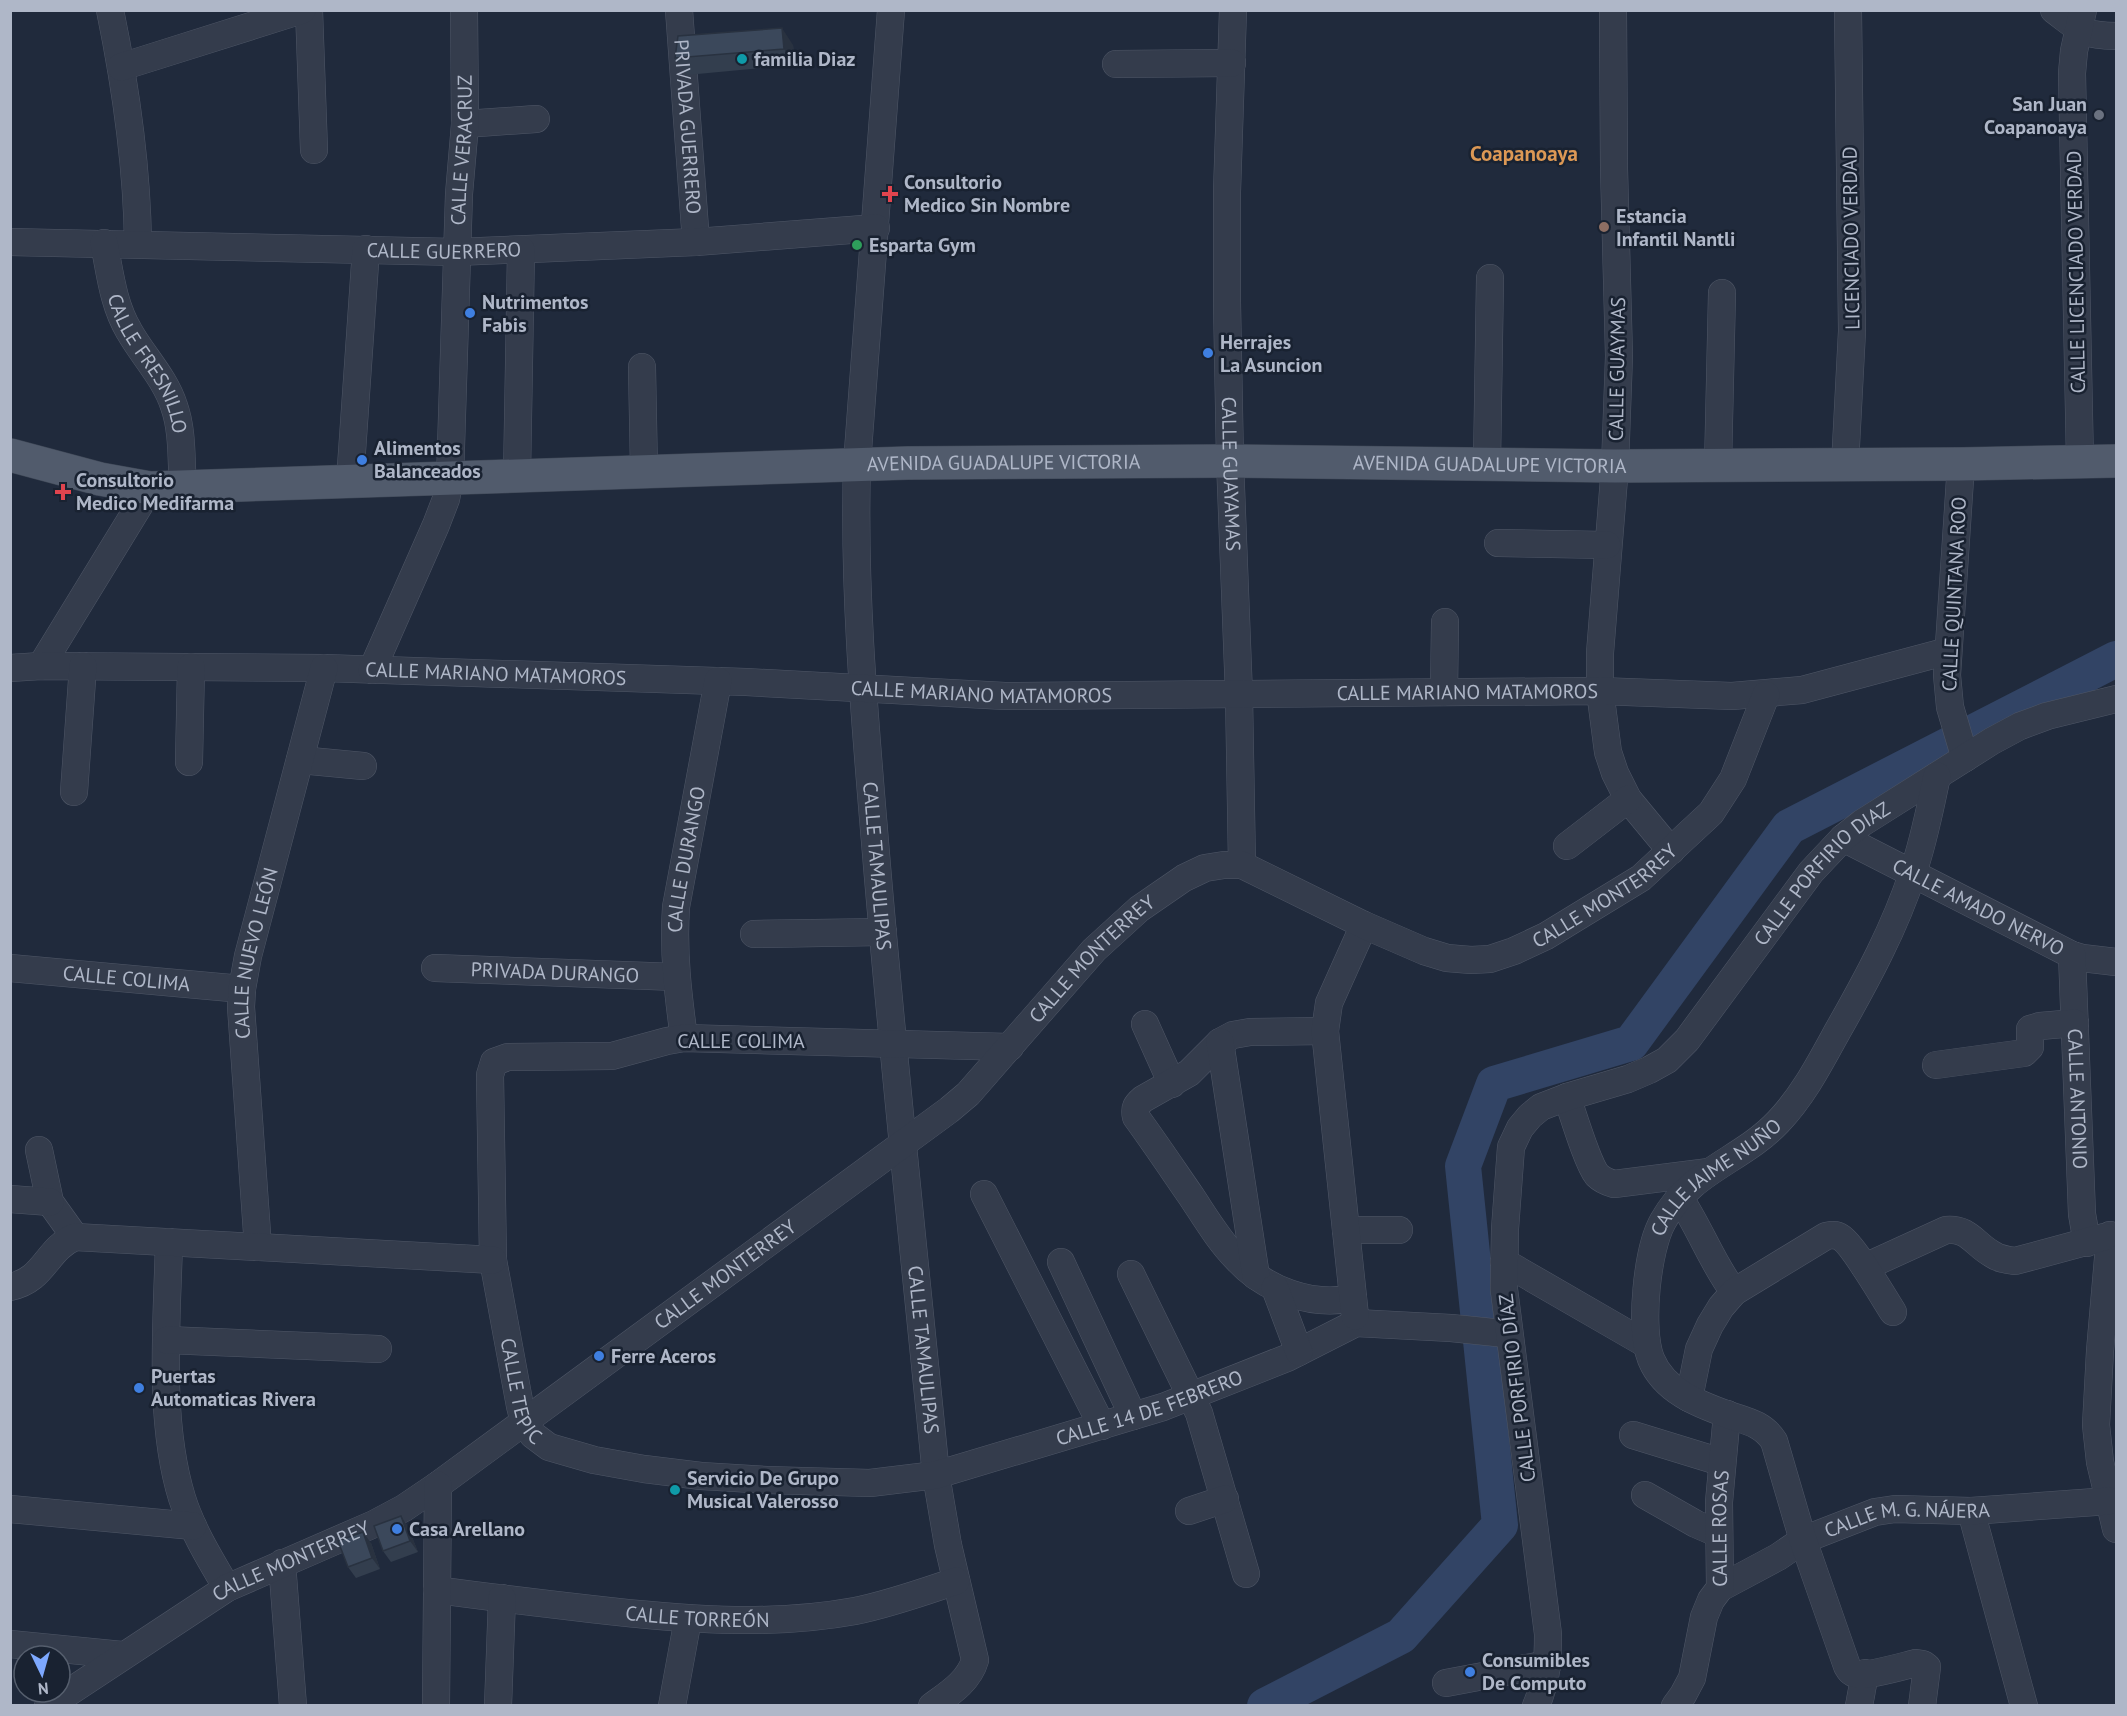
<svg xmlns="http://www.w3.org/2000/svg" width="2127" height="1716" viewBox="0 0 2127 1716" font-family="'PT Sans',sans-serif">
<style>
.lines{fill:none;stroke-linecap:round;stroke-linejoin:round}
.river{stroke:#324465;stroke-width:36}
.minor-casing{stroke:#4f5767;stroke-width:28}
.major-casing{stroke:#3d4655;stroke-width:34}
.minor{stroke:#343c4c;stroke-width:27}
.major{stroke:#515b6c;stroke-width:33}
.wall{fill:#333e4e}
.shaded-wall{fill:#293240}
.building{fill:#3b485b;stroke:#293240;stroke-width:1.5}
.culture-dot{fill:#0f9aa8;stroke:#192231;stroke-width:2}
.worship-dot{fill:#6b7280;stroke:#192231;stroke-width:2}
.health-dot{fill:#e0444e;stroke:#192231;stroke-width:2}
.education-dot{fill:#8d6e63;stroke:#192231;stroke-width:2}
.leisure-dot{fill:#2e9e5b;stroke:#192231;stroke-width:2}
.shop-dot{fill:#3f7fe0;stroke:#192231;stroke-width:2}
.labels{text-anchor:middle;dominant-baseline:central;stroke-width:5;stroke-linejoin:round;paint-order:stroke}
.poi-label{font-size:20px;font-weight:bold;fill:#afb7c8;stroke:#192231;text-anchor:start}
.street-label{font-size:20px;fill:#afb7c8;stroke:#192231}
.neighbourhood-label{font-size:21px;font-weight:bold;fill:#dc9855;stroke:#192231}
</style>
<rect width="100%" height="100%" fill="#202a3c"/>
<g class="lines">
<!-- river -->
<polyline class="river" points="1265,1706 1401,1636 1500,1525 1463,1166 1494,1084 1631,1043 1789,827 2116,659"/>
<defs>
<g id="minor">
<path d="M110 10C126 88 137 164 138 244"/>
<polyline points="309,10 314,150"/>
<path id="s1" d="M679 10 696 242"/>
<path id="s2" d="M891 10 857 464C853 598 866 732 877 866 894 1069 916 1272 936 1475L948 1545 975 1660C969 1681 950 1693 932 1706"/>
<path id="s3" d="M1233 10 1227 192V302L1230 461 1239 695 1242 865"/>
<polyline points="1613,10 1614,168 1619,356 1615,466 1600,653 1600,691 1608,752 1615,773 1628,799 1671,851"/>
<path d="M2054 10C2082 31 2081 35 2116 36"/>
<polyline points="1116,64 1232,63"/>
<polyline points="121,67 302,10"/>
<polyline points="465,124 536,119"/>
<path id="s4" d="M10 242 457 252 696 242 876 228"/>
<path id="s5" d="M104 243C110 273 113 304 129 331 143 356 165 378 174 406 183 431 181 461 183 488"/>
<polyline points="642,367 644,471"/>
<polyline points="2080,462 2072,73 2074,51 2083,10"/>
<polyline points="1487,463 1490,278"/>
<polyline points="1961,464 1947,675 1950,707 1965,758"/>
<polyline points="1845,465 1852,331 1848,10"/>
<polyline points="1718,466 1722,293"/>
<polyline points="517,476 521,250"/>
<polyline points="350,481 366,249"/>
<polyline points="1498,543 1607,545"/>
<polyline points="41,666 150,488"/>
<path id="s6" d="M10 668 41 666 324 668 746 682 1005 696 1600 691 1732 696 1802 690 1948 651"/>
<path id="s7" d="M372 670 436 525 446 499 450 479 459 194 465 124 464 10"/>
<polyline points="1444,692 1445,622"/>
<polyline points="300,760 363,766"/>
<polyline points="189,762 191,667"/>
<polyline points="74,792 83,666"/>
<path id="s8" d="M1843 838 2072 955 2082 958 2116 962"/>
<polyline points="1567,846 1628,799"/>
<polyline points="754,934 883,932"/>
<path id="s9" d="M2072 955 2082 1214 2087 1243"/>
<path id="s10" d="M10 968 242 989"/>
<path id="s11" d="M435 968 676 977"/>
<polyline points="1145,1024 1172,1084"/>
<path d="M1325 1031 1250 1032 1233 1035 1220 1042 1189 1073 1143 1099C1136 1105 1134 1108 1136 1117 1155 1143 1173 1170 1191 1196 1205 1217 1219 1241 1237 1259 1265 1290 1312 1307 1353 1298"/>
<path id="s12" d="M684 1038C678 994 673 952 676 907L718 681"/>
<polyline points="1220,1042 1256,1276"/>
<path id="s13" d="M1010 1047 684 1038 667 1041 612 1056 508 1057 494 1062 490 1075 493 1260 520 1406 524 1422 533 1435 549 1447 594 1460 644 1469 701 1476 767 1480 870 1483 936 1475 1163 1407 1287 1358 1356 1323 1451 1328 1509 1334"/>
<polyline points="1936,1065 2024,1053 2030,1047 2030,1029 2040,1026 2075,1023"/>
<path d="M1567 1097C1573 1114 1587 1162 1597 1175 1602 1180 1607 1182 1614 1184L1709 1172"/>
<polyline points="39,1150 50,1202 75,1237"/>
<polyline points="984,1194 1102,1426"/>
<path d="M1679 1197C1700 1228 1712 1263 1734 1292"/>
<polyline points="10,1199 50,1202"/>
<polyline points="1346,1230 1399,1230"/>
<polyline points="2110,1235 2100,1351 2096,1425 2100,1462 2116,1529"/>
<path d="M169 1242C167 1323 158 1420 182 1498 192 1530 210 1559 227 1588"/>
<path id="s14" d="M258 1247 241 1007 242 989 248 956 324 668"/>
<polyline points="1061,1262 1133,1416"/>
<polyline points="1504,1262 1646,1344"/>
<path d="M1865 1267 1946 1230C1969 1228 1974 1244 1992 1254 1999 1259 2007 1260 2015 1261L2104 1237"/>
<polyline points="1131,1274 1199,1413 1246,1574"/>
<path d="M10 1287C45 1280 46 1249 75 1237L493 1260"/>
<polyline points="1275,1288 1299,1352"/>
<polyline points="1355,1316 1325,1031 1329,1003 1364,925"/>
<polyline points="167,1340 378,1349"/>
<path d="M1689 1398 1699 1349 1710 1325 1721 1307 1734 1292 1826 1236C1831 1235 1836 1234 1840 1237 1852 1243 1884 1298 1893 1312"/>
<polyline points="1633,1435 1721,1462"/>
<polyline points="1645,1495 1696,1524 1719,1534"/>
<polyline points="10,1509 193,1526"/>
<polyline points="1189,1511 1225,1499"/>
<polyline points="1971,1511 2024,1706"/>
<polyline points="282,1563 293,1706"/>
<path id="s15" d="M1720 1588 1778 1557 1803 1540 1875 1512 1895 1509 1971 1511 2109 1501"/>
<path id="s16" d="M437 1590C488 1597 539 1603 591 1609 678 1619 768 1627 855 1611 890 1604 923 1592 956 1581"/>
<polyline points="10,1644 122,1655"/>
<polyline points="1446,1683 1548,1664"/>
<path id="s17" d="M48 1706 227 1588 374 1524 404 1508 438 1485 949 1110 968 1094 1094 950 1139 909 1184 878 1205 868 1224 865H1242L1364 925 1424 951 1447 958 1471 960 1490 959 1514 951 1546 936 1641 878 1711 813 1733 779 1766 695"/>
<polyline points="436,1706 438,1485"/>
<polyline points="498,1706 502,1598"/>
<polyline points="672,1706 688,1619"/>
<path id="s18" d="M1536 1706C1547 1680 1548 1661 1548 1634L1504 1289 1505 1229 1511 1147 1520 1128 1530 1116 1541 1107 1567 1097 1628 1079 1649 1070 1667 1060 1687 1040 1811 872 1843 838 1862 823 1992 741 2020 726 2047 716 2116 699"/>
<path id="s19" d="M1675 1706 1683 1695 1692 1678 1704 1617 1711 1600 1720 1588 1719 1502 1727 1414"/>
<polyline points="1859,1706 1865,1673"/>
<path id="s20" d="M1922 1706 1927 1667 1923 1664 1916 1663C1903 1666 1864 1678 1853 1673 1849 1671 1849 1669 1847 1666L1803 1540 1774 1441C1763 1424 1747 1421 1729 1415 1698 1404 1664 1391 1651 1359 1639 1329 1647 1249 1663 1221 1691 1170 1741 1161 1778 1122 1803 1096 1820 1063 1837 1032 1866 981 1895 928 1913 872 1924 841 1930 808 1937 776"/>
</g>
<g id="major">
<path id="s21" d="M10 455 100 479 150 488 908 463 1230 461 1615 466 1961 464 2116 461"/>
</g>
</defs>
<!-- minor casing -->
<use href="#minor" class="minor-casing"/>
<!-- major casing -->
<use href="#major" class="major-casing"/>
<!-- minor -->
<use href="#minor" class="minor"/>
<!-- major -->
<use href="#major" class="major"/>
</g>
<!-- wall -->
<g class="wall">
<polygon points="793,45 795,65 687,75 675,58"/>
<polygon points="401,1516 408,1527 418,1552 391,1562 383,1551"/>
<polygon points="371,1543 380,1569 356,1578 348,1567"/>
</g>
<!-- shaded-wall -->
<g class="shaded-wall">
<polygon points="782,28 793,45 795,65 784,49"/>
<polygon points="401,1516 408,1527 418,1552 410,1541"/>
<polygon points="363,1532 371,1543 380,1569 372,1558"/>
</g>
<!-- building -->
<g class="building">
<polygon points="782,28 784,49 675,58 678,36"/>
<polygon points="401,1516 410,1541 383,1551 374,1526"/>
<polygon points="363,1532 372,1558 348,1567 338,1541"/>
</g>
<!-- markers -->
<g class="culture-dot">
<circle cx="742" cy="59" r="6"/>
<circle cx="675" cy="1490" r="6"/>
</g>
<circle class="worship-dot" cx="2099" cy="115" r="6"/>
<g class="health-dot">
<path d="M887 185h6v6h6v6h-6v6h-6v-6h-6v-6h6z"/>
<path d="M60 483h6v6h6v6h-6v6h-6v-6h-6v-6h6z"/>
</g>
<circle class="education-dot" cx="1604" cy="227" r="6"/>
<circle class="leisure-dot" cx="857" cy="245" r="6"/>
<g class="shop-dot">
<circle cx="470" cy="313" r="6"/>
<circle cx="1208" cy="353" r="6"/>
<circle cx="362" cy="460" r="6"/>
<circle cx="599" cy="1356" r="6"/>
<circle cx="139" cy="1388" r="6"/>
<circle cx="397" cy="1529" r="6"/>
<circle cx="1470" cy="1672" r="6"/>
</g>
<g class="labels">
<!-- poi labels -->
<g class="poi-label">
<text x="754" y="59">familia Diaz</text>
<text x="2087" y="104" text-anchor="end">San Juan<tspan x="2087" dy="23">Coapanoaya</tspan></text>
<text x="904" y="182">Consultorio<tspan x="904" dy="23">Medico Sin Nombre</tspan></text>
<text x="1616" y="216">Estancia<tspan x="1616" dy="23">Infantil Nantli</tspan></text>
<text x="869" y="245">Esparta Gym</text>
<text x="482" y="302">Nutrimentos<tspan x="482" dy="23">Fabis</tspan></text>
<text x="1220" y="342">Herrajes<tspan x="1220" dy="23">La Asuncion</tspan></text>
<text x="374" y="448">Alimentos<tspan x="374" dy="23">Balanceados</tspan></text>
<text x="76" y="480">Consultorio<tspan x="76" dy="23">Medico Medifarma</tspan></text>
<text x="611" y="1356">Ferre Aceros</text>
<text x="151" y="1376">Puertas<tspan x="151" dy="23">Automaticas Rivera</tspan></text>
<text x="687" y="1478">Servicio De Grupo<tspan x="687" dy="23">Musical Valerosso</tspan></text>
<text x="409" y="1529">Casa Arellano</text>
<text x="1482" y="1660">Consumibles<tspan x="1482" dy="23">De Computo</tspan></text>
</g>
<!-- street labels -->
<g class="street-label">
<text stroke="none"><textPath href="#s1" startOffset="117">PRIVADA GUERRERO</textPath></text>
<text stroke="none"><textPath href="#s7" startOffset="536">CALLE VERACRUZ</textPath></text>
<text transform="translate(1851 238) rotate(-91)">LICENCIADO VERDAD</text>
<text stroke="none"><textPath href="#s4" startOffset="434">CALLE GUERRERO</textPath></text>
<text transform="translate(2076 272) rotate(-91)">CALLE LICENCIADO VERDAD</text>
<text stroke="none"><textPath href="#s5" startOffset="130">CALLE FRESNILLO</textPath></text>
<text transform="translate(1617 369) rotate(-89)">CALLE GUAYMAS</text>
<text stroke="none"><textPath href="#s21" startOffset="998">AVENIDA GUADALUPE VICTORIA</textPath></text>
<text stroke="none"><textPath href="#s21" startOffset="1484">AVENIDA GUADALUPE VICTORIA</textPath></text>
<text stroke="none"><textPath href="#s3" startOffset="464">CALLE GUAYAMAS</textPath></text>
<text transform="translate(1954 594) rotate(-87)">CALLE QUINTANA ROO</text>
<text stroke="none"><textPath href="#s6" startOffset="486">CALLE MARIANO MATAMOROS</textPath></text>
<text stroke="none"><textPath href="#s6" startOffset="972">CALLE MARIANO MATAMOROS</textPath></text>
<text stroke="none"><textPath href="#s6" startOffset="1458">CALLE MARIANO MATAMOROS</textPath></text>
<text stroke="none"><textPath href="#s12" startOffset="180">CALLE DURANGO</textPath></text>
<text stroke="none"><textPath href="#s2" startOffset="858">CALLE TAMAULIPAS</textPath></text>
<text stroke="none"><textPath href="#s18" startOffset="993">CALLE PORFIRIO DIAZ</textPath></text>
<text stroke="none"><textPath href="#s17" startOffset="1876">CALLE MONTERREY</textPath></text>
<text stroke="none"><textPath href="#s8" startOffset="152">CALLE AMADO NERVO</textPath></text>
<text stroke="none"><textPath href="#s14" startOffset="296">CALLE NUEVO LEÓN</textPath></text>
<text stroke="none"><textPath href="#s17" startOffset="1292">CALLE MONTERREY</textPath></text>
<text stroke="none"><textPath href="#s11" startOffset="120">PRIVADA DURANGO</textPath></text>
<text stroke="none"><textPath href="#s10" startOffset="117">CALLE COLIMA</textPath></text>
<text x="741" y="1041">CALLE COLIMA</text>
<text stroke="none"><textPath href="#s9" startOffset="144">CALLE ANTONIO</textPath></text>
<text stroke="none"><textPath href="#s20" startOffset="724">CALLE JAIME NUÑO</textPath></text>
<text stroke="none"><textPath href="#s17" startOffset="806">CALLE MONTERREY</textPath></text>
<text stroke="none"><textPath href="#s2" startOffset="1344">CALLE TAMAULIPAS</textPath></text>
<text stroke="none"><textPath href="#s13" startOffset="852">CALLE TEPIC</textPath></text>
<text transform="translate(1517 1388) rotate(-97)">CALLE PORFIRIO DÍAZ</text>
<text stroke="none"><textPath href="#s13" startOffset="1533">CALLE 14 DE FEBRERO</textPath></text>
<text stroke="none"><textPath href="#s15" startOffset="204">CALLE M. G. NÁJERA</textPath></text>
<text stroke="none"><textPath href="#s19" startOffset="188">CALLE ROSAS</textPath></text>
<text stroke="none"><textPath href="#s17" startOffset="284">CALLE MONTERREY</textPath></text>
<text stroke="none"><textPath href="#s16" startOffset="262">CALLE TORREÓN</textPath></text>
</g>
<!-- neighbourhood labels -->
<g class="neighbourhood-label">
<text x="1524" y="153">Coapanoaya</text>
</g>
</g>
<!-- border -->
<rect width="2127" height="1716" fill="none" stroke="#afb7c8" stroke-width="24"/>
<!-- north arrow -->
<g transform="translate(42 1674) rotate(175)"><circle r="28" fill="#192231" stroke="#555e6d" stroke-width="1.5"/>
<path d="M0-4.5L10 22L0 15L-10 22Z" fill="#7da8ff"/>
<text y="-9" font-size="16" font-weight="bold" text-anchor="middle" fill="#afb7c8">N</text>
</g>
</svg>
